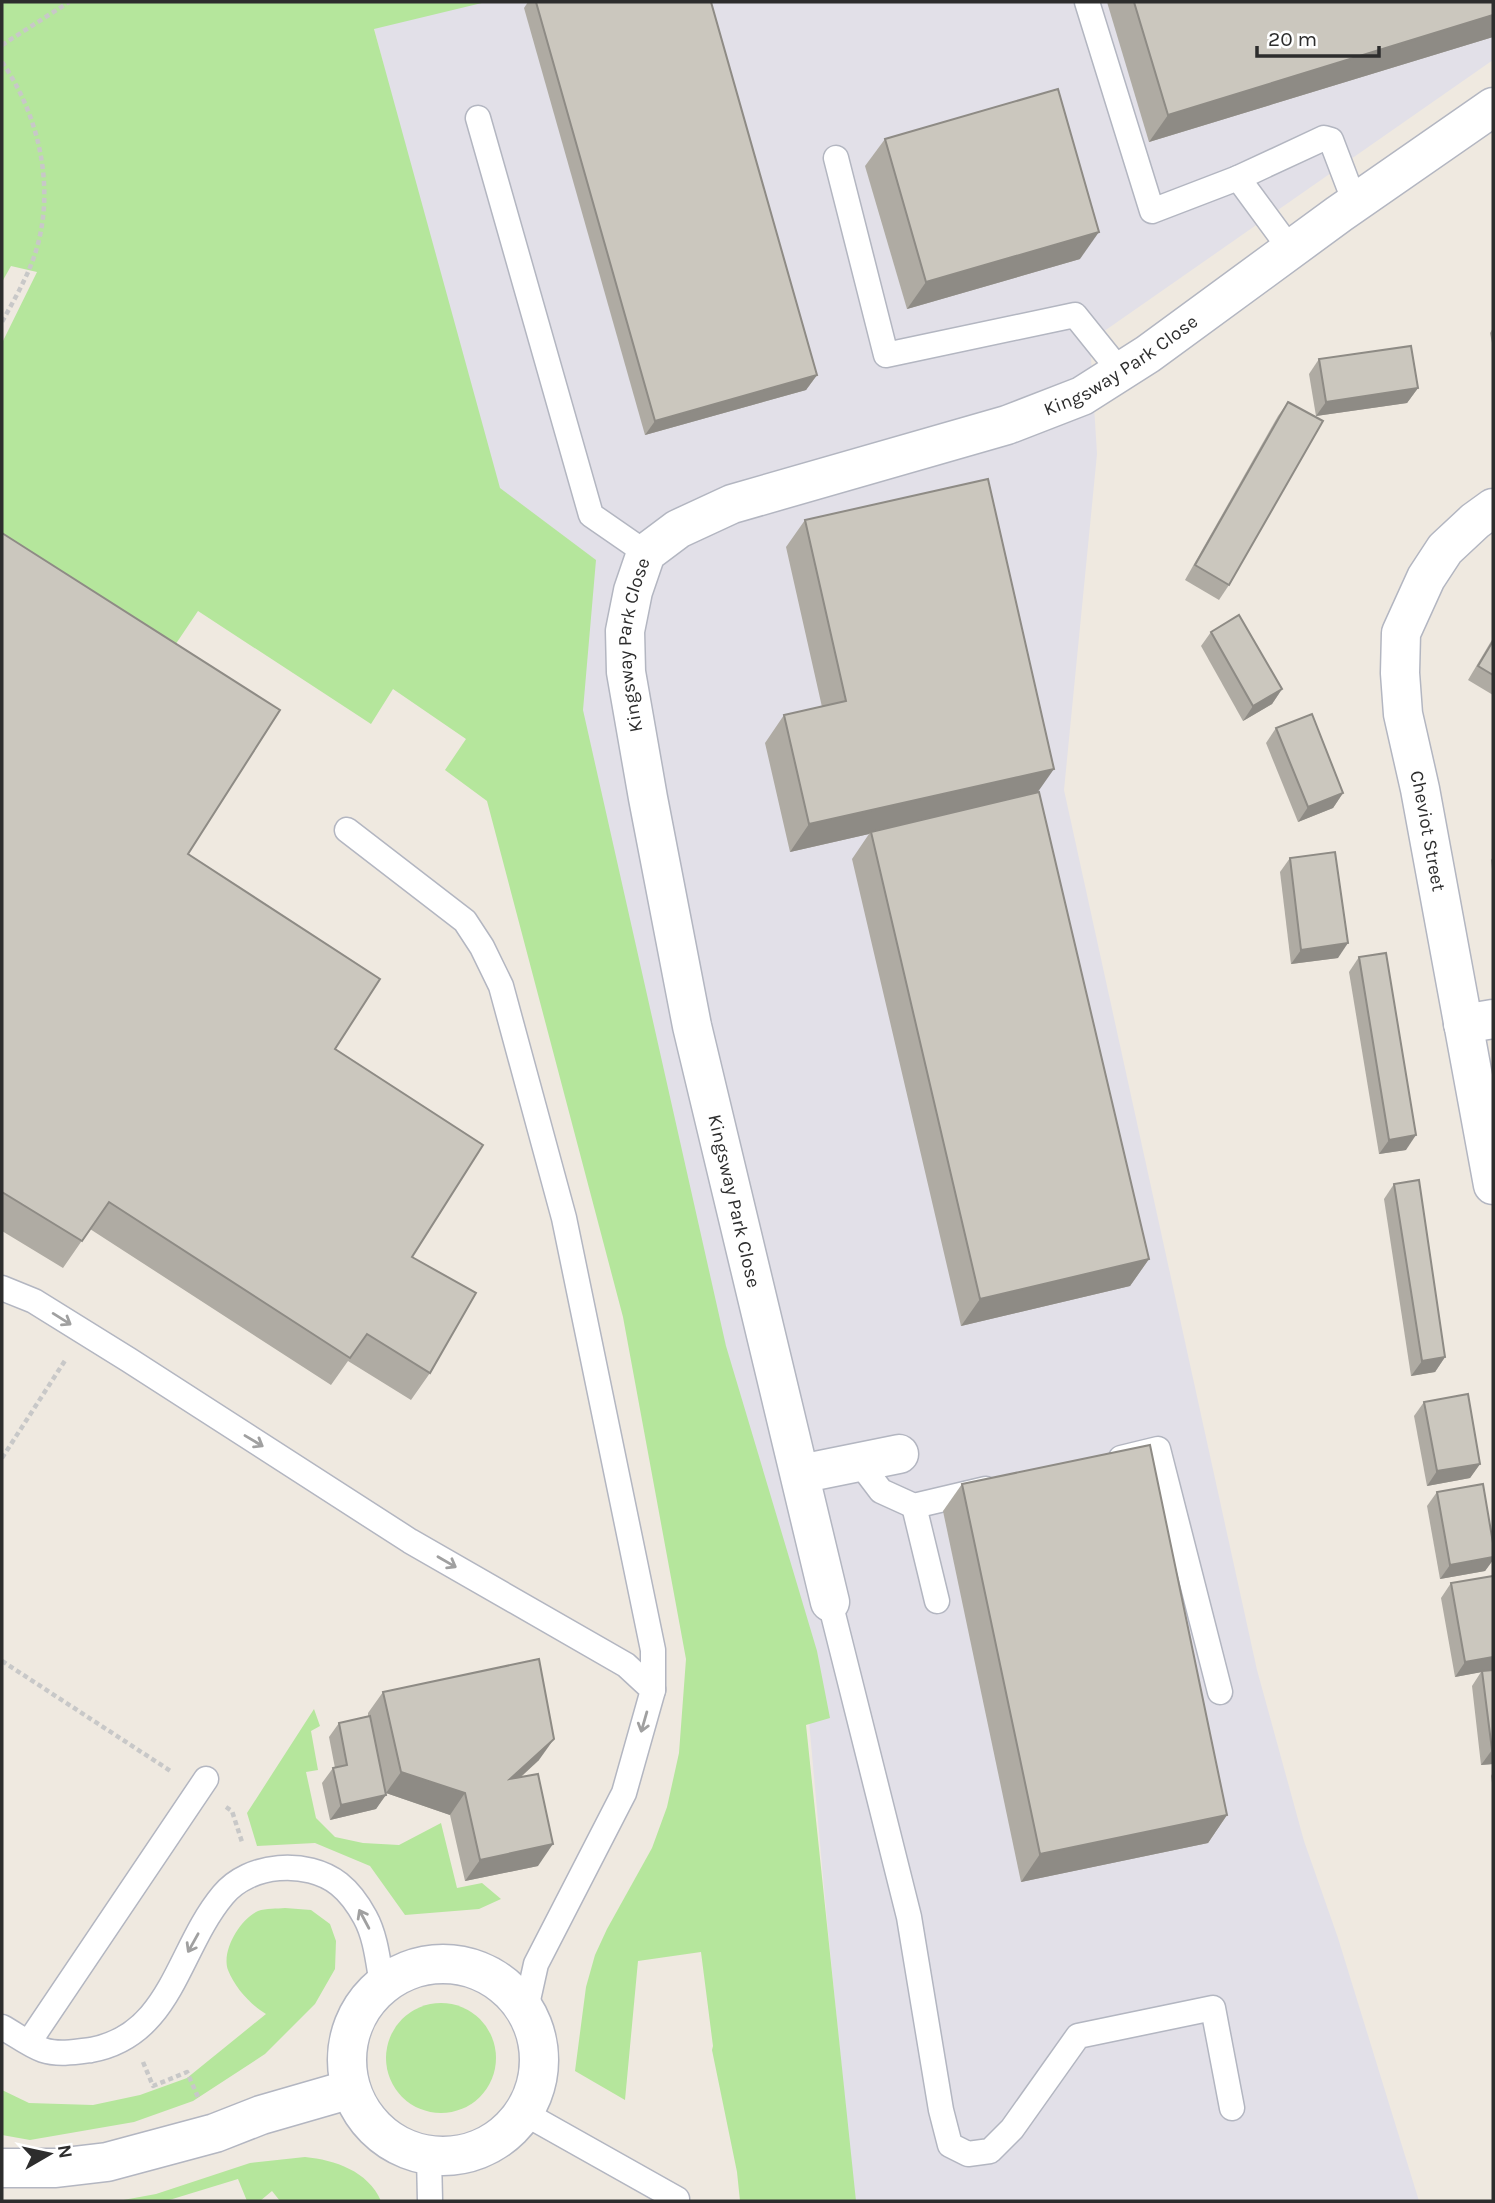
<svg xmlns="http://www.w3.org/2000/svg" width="1495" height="2203" viewBox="0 0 1495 2203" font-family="Karla,sans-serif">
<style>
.industrial{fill:#e2e0e8}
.green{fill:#b5e69c}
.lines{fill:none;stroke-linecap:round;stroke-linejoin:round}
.service-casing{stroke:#b3b6c1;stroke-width:27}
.minor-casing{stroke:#b3b6c1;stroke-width:41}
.tertiary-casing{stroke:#b3b6c1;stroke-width:41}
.path{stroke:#c8c8c8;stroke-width:4.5;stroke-dasharray:5 3.5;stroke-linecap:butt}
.service{stroke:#fff;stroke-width:24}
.minor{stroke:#fff;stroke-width:38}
.tertiary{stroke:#fff;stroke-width:38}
.wall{fill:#afaba3}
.shaded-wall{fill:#8e8b85}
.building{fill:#cbc7be;stroke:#8e8b85;stroke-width:2}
.oneway{stroke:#a0a0a0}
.labels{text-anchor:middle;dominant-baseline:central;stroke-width:6;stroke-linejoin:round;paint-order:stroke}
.street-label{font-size:19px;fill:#2d2d2d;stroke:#fff}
</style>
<rect width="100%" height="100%" fill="#efe9e0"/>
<!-- industrial -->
<polygon class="industrial" points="469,2 1493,2 1493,60 1090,341 1097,454 1064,790 1257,1670 1304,1841 1338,1938 1419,2201 855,2201 827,1921 798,1599 664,1147 374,28"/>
<!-- green -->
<g class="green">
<polygon points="2,2 486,2 374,29 500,488 596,560 583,710 726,1346 817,1651 830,1718 806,1725 856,2201 740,2201 737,2172 712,2050 713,2046 701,1952 638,1961 625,2100 575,2071 586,1987 595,1955 607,1929 652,1848 667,1807 679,1753 686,1659 623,1317 487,801 445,770 466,739 393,689 371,724 198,611 167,657 2,551 2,343 37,272 11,266 2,282"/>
<polygon points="314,1709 320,1726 311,1731 318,1770 306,1772 316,1818 335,1837 363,1843 399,1845 441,1823 457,1888 482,1883 501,1899 479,1909 405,1915 370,1866 315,1843 257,1846 247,1813"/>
<path d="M285 1908 311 1910 330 1924 336 1941 335 1969 315 2004 265 2054 193 2101 134 2122 30 2140 2 2135V2090L29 2103 93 2105 140 2095 187 2078 266 2014C251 2005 235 1988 228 1970 221 1951 240 1919 258 1911 266 1908 277 1909 285 1908Z"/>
<circle cx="441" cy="2058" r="55"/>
<path d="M305 2157C335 2160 368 2171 381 2201H280L272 2191 260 2201H247L238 2179 166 2201H118L156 2194 250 2163Z"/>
</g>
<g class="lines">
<defs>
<g id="service">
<polyline points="1087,2 1152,211 1238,178 1291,250"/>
<polyline points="478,118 591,515 646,553"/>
<polyline points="836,158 886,355 1075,315 1120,371"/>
<polyline points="1238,178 1324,138 1331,140 1355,203"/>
<polyline points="347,830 465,921 482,947 501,986 564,1218 653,1650 653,1690"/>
<polyline points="2,1288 34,1301 129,1360 410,1541 626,1665 653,1690 624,1793 536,1964 526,2009"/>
<polyline points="1121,1458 1158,1449 1220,1692"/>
<polyline points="859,1462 881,1491 914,1506 986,1489"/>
<polyline points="914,1506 937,1601"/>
<polyline points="830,1602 909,1917 941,2110 950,2145 968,2154 990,2151 1012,2129 1078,2036 1213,2008 1232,2108"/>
<path d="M2 2027C15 2034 29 2045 43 2050 58 2055 76 2052 91 2050 172 2035 177 1950 223 1895 249 1863 307 1859 339 1884 349 1892 359 1906 365 1917 376 1937 378 1962 382 1984"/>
<polyline points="29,2042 206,1779"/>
<polyline points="524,2113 677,2199"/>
<polyline points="429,2156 430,2201"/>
</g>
<g id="minor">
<polyline points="1463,1024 1493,1019"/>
<polyline points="800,1474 899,1454"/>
<path id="s1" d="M830 1602 692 1026 648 798 626 672 625 631 633 591 646 553 678 529 732 504 1007 425 1082 396 1148 354 1339 214 1493 107"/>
<circle cx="443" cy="2060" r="96"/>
</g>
<g id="tertiary">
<path id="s2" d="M1493 508 1475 521 1445 549 1426 578 1401 633 1400 673 1403 714 1420 789 1493 1185"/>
<polyline points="2,2168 56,2168 107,2162 215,2133 261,2115 351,2089"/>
</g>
</defs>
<!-- service casing -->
<use href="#service" class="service-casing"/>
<!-- minor casing -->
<use href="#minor" class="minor-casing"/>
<!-- tertiary casing -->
<use href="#tertiary" class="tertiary-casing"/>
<!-- path -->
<g class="path">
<polyline points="2,45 69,2"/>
<path d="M2 62C40 117 56 190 35 254 27 278 14 300 2 322"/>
<polyline points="2,1458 66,1359"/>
<polyline points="2,1661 172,1772"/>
<polyline points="226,1807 232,1811 242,1842"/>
<polyline points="143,2062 153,2086 187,2072 198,2097"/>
</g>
<!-- service -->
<use href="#service" class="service"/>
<!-- minor -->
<use href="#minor" class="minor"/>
<!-- tertiary -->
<use href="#tertiary" class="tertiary"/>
</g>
<!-- wall -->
<g class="wall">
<polygon points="528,2 711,2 817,375 806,390 645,435 524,8"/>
<polygon points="1107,2 1493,2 1493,37 1149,142"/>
<polygon points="885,139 1080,259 907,309 865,166"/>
<polygon points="1493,328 1493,348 1490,333"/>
<polygon points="1319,359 1418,388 1407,403 1316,416 1309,374"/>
<polygon points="1288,402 1229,585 1219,600 1185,580 1278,416"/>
<polygon points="805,520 1037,793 1149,1259 1130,1286 961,1326 852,859 869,834 790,852 765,743 784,715 822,707 786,547"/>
<polygon points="2,533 188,854 335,1049 412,1257 430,1373 411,1400 348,1361 331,1385 90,1229 63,1268 2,1231"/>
<polygon points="1211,632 1282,689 1272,704 1243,721 1201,646"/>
<polygon points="1493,638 1493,695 1468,680"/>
<polygon points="1276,728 1343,793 1333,808 1298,822 1266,743"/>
<polygon points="1493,857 1493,878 1491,860"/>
<polygon points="1290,858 1338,958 1291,964 1280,872"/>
<polygon points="1359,957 1406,1150 1379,1154 1349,972"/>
<polygon points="1394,1184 1445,1357 1435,1372 1411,1376 1384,1199"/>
<polygon points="1424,1402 1480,1464 1470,1478 1427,1486 1414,1416"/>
<polygon points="962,1484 1227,1815 1208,1843 1021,1882 943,1511"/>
<polygon points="1437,1492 1493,1543 1493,1560 1485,1571 1440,1579 1427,1506"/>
<polygon points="1493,1576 1493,1764 1481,1765 1472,1686 1481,1672 1455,1677 1441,1598 1451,1583"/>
<polygon points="383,1692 539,1760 521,1777 538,1866 465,1881 450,1815 386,1793 376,1809 330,1820 322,1783 333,1768 335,1768 329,1737 339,1723 368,1716 368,1713"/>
<polygon points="1493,1772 1493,1790 1491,1776"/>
</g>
<!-- shaded-wall -->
<g class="shaded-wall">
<polygon points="1493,15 1493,37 1149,142 1168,115"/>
<polygon points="1099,232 1080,259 907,309 926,282"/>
<polygon points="817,375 806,390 645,435 655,421"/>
<polygon points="1418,388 1407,403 1316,416 1326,402"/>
<polygon points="1282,689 1272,704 1243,721 1253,706"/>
<polygon points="1054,769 1035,796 871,832 869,834 790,852 809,824"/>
<polygon points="1343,793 1333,808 1298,822 1308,807"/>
<polygon points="1348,943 1338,958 1291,964 1301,950"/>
<polygon points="1416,1135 1406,1150 1379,1154 1389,1140"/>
<polygon points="1149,1259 1130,1286 961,1326 980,1299"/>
<polygon points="1445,1357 1435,1372 1411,1376 1422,1361"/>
<polygon points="1480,1464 1470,1478 1427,1486 1437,1471"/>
<polygon points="1493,1557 1493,1560 1485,1571 1440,1579 1450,1565"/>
<polygon points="1493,1657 1493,1670 1455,1677 1465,1662"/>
<polygon points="554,1739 539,1760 495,1800 510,1779"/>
<polygon points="1492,1750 1493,1750 1493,1764 1481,1765"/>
<polygon points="401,1772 465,1793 450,1815 386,1793"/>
<polygon points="386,1795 376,1809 330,1820 341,1805"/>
<polygon points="1227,1815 1208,1843 1021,1882 1040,1854"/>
<polygon points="553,1844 538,1866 465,1881 480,1860"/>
</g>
<!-- building -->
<g class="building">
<polygon points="536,2 711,2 817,375 655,421"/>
<polygon points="1134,2 1493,2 1493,15 1168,115"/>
<polygon points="1058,89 1099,232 926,282 885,139"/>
<polygon points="1411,346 1418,388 1326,402 1319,359"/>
<polygon points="1288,402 1323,421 1229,585 1195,565"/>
<polygon points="988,479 1054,769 809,824 784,715 846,701 805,520"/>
<polygon points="2,533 280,710 188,854 380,979 335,1049 483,1145 412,1257 476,1293 430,1373 367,1334 350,1358 109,1202 82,1241 2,1192"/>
<polygon points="1239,615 1282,689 1253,706 1211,632"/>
<polygon points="1493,641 1493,675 1478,666"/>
<polygon points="1312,714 1343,793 1308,807 1276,728"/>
<polygon points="1039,792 1149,1259 980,1299 871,832"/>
<polygon points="1335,852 1348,943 1301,950 1290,858"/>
<polygon points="1386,953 1416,1135 1389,1140 1359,957"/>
<polygon points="1419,1180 1445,1357 1422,1361 1394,1184"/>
<polygon points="1468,1394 1480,1464 1437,1471 1424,1402"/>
<polygon points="1150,1445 1227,1815 1040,1854 962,1484"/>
<polygon points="1483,1484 1493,1543 1493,1557 1450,1565 1437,1492"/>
<polygon points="1493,1576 1493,1657 1465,1662 1451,1583"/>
<polygon points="539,1659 554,1739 510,1779 538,1774 553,1844 480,1860 465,1793 401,1772 383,1692"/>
<polygon points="1493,1670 1493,1750 1492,1750 1482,1671"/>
<polygon points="370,1716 386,1795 341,1805 333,1768 347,1765 339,1723"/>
</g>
<!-- one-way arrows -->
<defs><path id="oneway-shaft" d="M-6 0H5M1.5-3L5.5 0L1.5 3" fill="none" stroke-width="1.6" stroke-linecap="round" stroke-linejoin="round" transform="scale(1.75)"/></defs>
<g class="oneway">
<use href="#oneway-shaft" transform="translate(62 1319) rotate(32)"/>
<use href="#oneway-shaft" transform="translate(254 1441) rotate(31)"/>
<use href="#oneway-shaft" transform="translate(447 1562) rotate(30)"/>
<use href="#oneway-shaft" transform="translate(644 1722) rotate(106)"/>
<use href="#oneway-shaft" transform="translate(364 1919) rotate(-118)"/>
<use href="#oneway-shaft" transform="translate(193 1943) rotate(119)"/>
</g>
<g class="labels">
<!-- street labels -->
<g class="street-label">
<text stroke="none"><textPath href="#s1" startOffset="1589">Kingsway Park Close</textPath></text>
<text stroke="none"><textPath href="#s1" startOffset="980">Kingsway Park Close</textPath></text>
<text stroke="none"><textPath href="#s2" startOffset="359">Cheviot Street</textPath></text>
<text transform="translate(734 1201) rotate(77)">Kingsway Park Close</text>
</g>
</g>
<!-- border -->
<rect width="1495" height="2203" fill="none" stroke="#2d2d2d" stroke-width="7"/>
<!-- north arrow -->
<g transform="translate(49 2154) rotate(81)" stroke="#ffffff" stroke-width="5" paint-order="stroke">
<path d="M0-5L12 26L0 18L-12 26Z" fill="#2d2d2d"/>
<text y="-10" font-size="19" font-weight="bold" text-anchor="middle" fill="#2d2d2d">N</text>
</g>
<!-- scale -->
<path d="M1257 46v10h122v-10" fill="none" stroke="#2d2d2d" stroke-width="3.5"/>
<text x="1268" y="46" font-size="21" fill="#2d2d2d" stroke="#ffffff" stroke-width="5" paint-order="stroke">20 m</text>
</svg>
